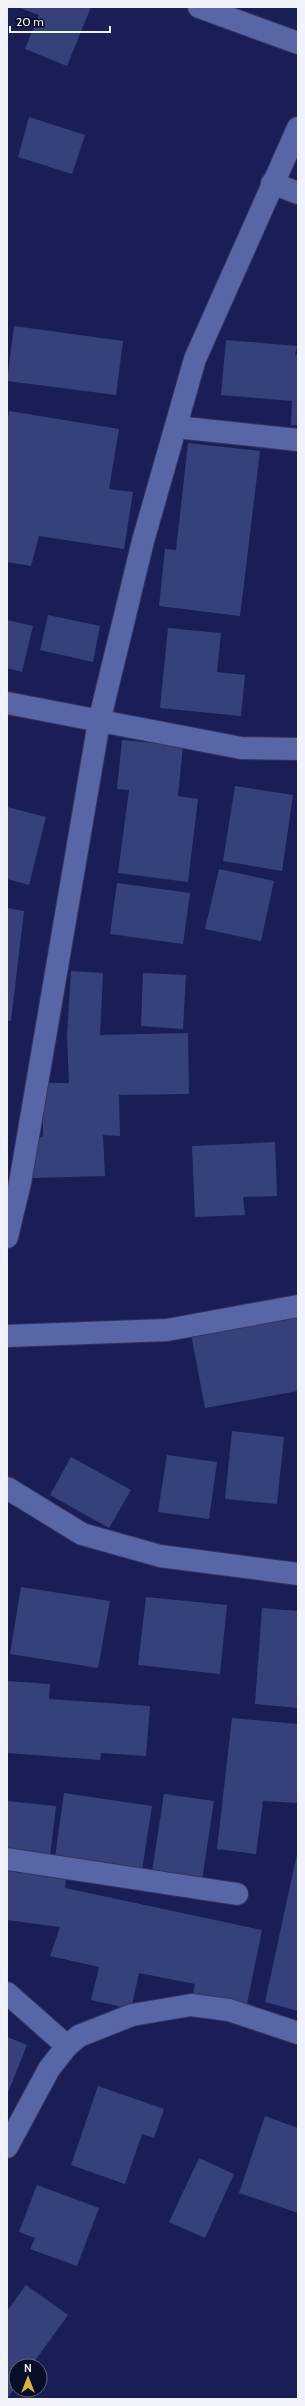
<svg xmlns="http://www.w3.org/2000/svg" width="305" height="2406" viewBox="0 0 305 2406" font-family="Cabin,sans-serif">
<style>
.building{fill:#36417b}
.lines{fill:none;stroke-linecap:round;stroke-linejoin:round}
.minor-casing{stroke:#363360;stroke-width:24}
.minor{stroke:#5866a5;stroke-width:22}
</style>
<rect width="100%" height="100%" fill="#191f56"/>
<!-- building -->
<g class="building">
<polygon points="17,7 91,7 67,66 25,49 39,15"/>
<polygon points="29,117 85,135 72,174 18,157"/>
<polygon points="14,326 123,341 116,395 7,381"/>
<polygon points="226,340 297,346 295,355 298,355 298,425 291,425 292,401 221,395"/>
<polygon points="9,411 119,429 109,489 133,492 124,549 39,536 31,566 7,562 7,426"/>
<polygon points="188,443 260,451 240,616 159,606 165,549 176,550"/>
<polygon points="48,615 100,626 93,662 40,650"/>
<polygon points="7,620 33,626 22,672 7,668"/>
<polygon points="168,628 221,633 217,672 245,675 241,716 160,708"/>
<polygon points="122,740 183,746 178,796 198,799 188,882 118,873 129,790 117,789"/>
<polygon points="235,786 293,795 282,871 223,861"/>
<polygon points="7,807 46,817 29,885 7,879"/>
<polygon points="219,869 274,881 261,941 205,929"/>
<polygon points="117,883 190,893 183,944 110,934"/>
<polygon points="7,908 24,911 11,1021 7,1020"/>
<polygon points="71,971 103,973 100,1035 188,1033 189,1094 119,1095 120,1136 103,1135 105,1176 33,1178 32,1138 43,1137 43,1083 69,1083 67,1036"/>
<polygon points="143,973 186,975 183,1029 141,1026"/>
<polygon points="275,1142 277,1196 243,1197 245,1215 195,1217 192,1146"/>
<polygon points="298,1313 298,1391 205,1408 191,1334"/>
<polygon points="232,1431 284,1437 277,1504 225,1499"/>
<polygon points="167,1455 217,1462 209,1519 158,1512"/>
<polygon points="71,1457 131,1490 109,1528 50,1495"/>
<polygon points="21,1587 110,1601 98,1668 10,1654"/>
<polygon points="146,1597 227,1605 220,1674 138,1665"/>
<polygon points="262,1608 298,1611 298,1708 255,1704"/>
<polygon points="7,1681 50,1684 49,1699 150,1706 146,1756 101,1753 100,1760 7,1753"/>
<polygon points="232,1718 298,1724 298,1803 263,1801 256,1854 217,1849"/>
<polygon points="64,1793 152,1806 142,1870 55,1857"/>
<polygon points="164,1794 214,1801 202,1880 152,1872"/>
<polygon points="7,1801 56,1806 50,1856 7,1851"/>
<polygon points="297,1854 298,1854 298,2011 265,2002"/>
<polygon points="7,1871 66,1878 65,1888 262,1930 247,2004 193,1994 195,1984 139,1973 131,2009 91,2000 99,1967 50,1956 60,1927 7,1920"/>
<polygon points="7,2037 27,2045 7,2095"/>
<polygon points="98,2086 164,2109 154,2138 142,2134 125,2184 71,2165"/>
<polygon points="265,2116 298,2128 298,2213 239,2193"/>
<polygon points="199,2158 234,2174 205,2238 169,2222"/>
<polygon points="37,2185 99,2208 77,2266 30,2249 35,2238 19,2232"/>
<polygon points="26,2285 68,2315 31,2366 16,2366 16,2386 7,2399 7,2311"/>
</g>
<g class="lines">
<defs>
<g id="minor">
<polyline points="199,7 298,43"/>
<polyline points="272,183 298,193"/>
<polyline points="176,427 298,440"/>
<polyline points="7,703 241,748 298,749"/>
<polyline points="7,1237 20,1183 99,722 143,541 195,359 298,128"/>
<polyline points="7,1336 167,1330 298,1306"/>
<polyline points="7,1488 82,1534 160,1556 298,1574"/>
<polyline points="7,1859 237,1894"/>
<polyline points="7,1993 67,2046"/>
<polyline points="7,2147 49,2069 67,2046 79,2036 132,2015 191,2005 229,2010 298,2033"/>
</g>
</defs>
<!-- minor casing -->
<use href="#minor" class="minor-casing"/>
<!-- minor -->
<use href="#minor" class="minor"/>
</g>
<!-- border -->
<rect width="305" height="2406" fill="none" stroke="#f1f3fa" stroke-width="16"/>
<!-- north arrow -->
<g transform="translate(28 2378)"><circle r="19" fill="#090d25" stroke="#66697a"/>
<path d="M0-3L7 15L0 10L-7 15Z" fill="#d7b434"/>
<text y="-6" font-size="11" font-weight="bold" text-anchor="middle" fill="#f1f3fa">N</text>
</g>
<!-- scale -->
<path d="M10 26v6h100v-6" fill="none" stroke="#f1f3fa" stroke-width="2"/>
<text x="16" y="26" font-size="12" fill="#f1f3fa" stroke="#090d25" stroke-width="3" paint-order="stroke">20 m</text>
</svg>
